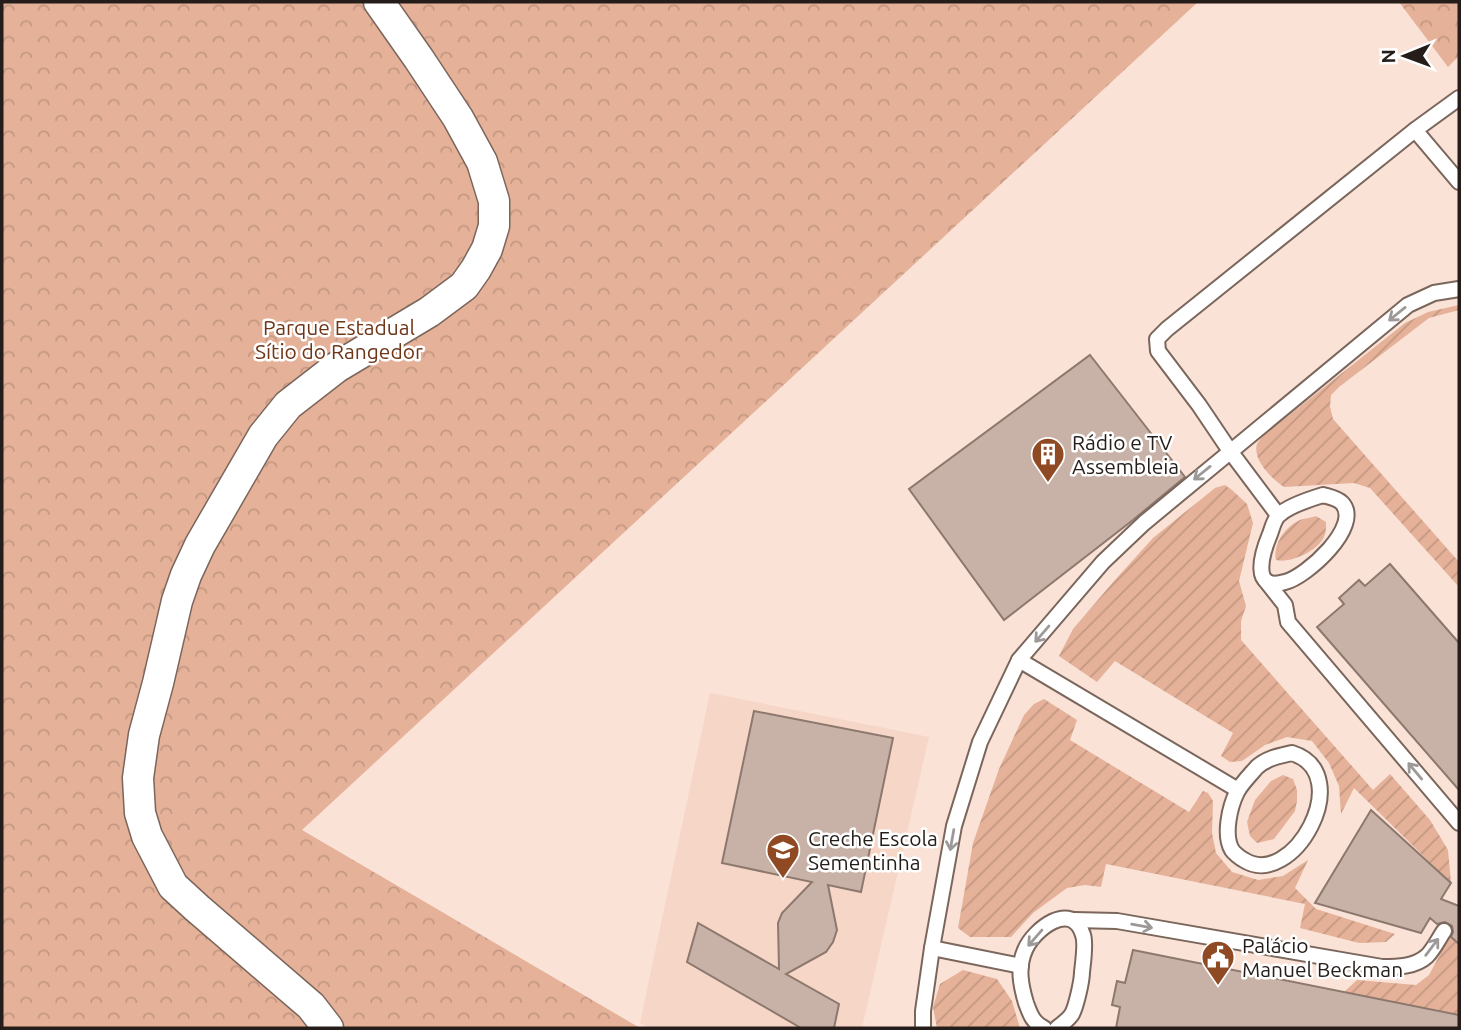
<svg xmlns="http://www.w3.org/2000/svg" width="1461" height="1030" viewBox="0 0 1461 1030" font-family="Ubuntu,sans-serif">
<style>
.built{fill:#f6d6c7}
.park{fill:url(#park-crowns)}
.garden{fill:url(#garden-furrows)}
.building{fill:#c8b1a6;stroke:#8d786e;stroke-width:2}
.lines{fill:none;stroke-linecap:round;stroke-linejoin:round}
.lane-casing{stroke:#7b665c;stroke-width:18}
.street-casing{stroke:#7b665c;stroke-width:33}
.lane{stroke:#fff;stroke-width:14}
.street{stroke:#fff;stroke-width:30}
.oneway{stroke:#9d9998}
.labels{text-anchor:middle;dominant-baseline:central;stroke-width:5;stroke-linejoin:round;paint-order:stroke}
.park-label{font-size:21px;fill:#6f3517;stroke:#fff}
.poi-label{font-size:21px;fill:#251d19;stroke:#fff;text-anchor:start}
</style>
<defs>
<pattern id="park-crowns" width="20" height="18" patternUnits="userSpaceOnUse" patternTransform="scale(1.75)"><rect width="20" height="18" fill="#e5b198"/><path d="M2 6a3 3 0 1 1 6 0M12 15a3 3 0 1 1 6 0" fill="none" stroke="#c49882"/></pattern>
<pattern id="garden-furrows" width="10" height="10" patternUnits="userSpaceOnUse" patternTransform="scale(1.75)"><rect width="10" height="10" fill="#e5b198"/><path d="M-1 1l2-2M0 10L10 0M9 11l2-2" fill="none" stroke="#c49882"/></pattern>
</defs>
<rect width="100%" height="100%" fill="#fae2d7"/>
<!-- built -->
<polygon class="built" points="710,693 929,737 862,1028 650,1028 640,1023"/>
<!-- park -->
<g class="park">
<polygon points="2,2 1198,2 302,830 640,1028 2,1028"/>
<polygon points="1399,2 1459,2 1459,56 1448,67"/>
</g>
<!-- garden -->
<g class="garden">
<path d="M1459 305V310L1429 318 1339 387 1331 395 1330 407 1333 419 1459 562V587L1370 488 1354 483 1284 487C1273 480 1252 460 1257 444 1258 442 1262 437 1264 435L1405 323 1428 312Z"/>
<polygon points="1225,485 1232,490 1247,504 1253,523 1239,581 1246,606 1241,621 1241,640 1373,790 1390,774 1430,820 1448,850 1451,883 1354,788 1341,814 1339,786 1329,763 1312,741 1287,737 1265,745 1242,761 1230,762 1221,756 1233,733 1115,661 1097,682 1059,656 1073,629 1114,581 1153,538 1215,488"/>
<path d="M1316 516 1326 522C1326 524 1326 533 1325 534 1321 550 1290 564 1276 560 1273 545 1284 528 1298 521 1303 518 1311 518 1316 516Z"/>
<polygon points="1044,699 1077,720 1070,740 1189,812 1203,791 1208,793 1213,801 1212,833 1216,853 1232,872 1258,880 1283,876 1308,860 1295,888 1316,909 1395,934 1386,942 1359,943 1300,928 1305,904 1106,864 1101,887 1085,885 1067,888 1033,913 1011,937 970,937 958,928 973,843 999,769 1024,715 1034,704"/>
<polygon points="1283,775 1293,779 1297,790 1297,801 1295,811 1274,839 1257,843 1250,836 1247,822 1255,800 1271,781"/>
<polygon points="1450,936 1459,944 1458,1015 1344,992 1357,980 1416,985 1429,975"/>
<polygon points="963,970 997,979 1012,1001 1020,1028 937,1028 933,1007 940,984"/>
</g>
<!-- building -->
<g class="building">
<polygon points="1090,355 1185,477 1133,520 1004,620 909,489"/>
<polygon points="1390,564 1459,643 1459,790 1317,627 1344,604 1339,598 1359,580 1365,586"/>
<polygon points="754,711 893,738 861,892 828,885 837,930 833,942 826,952 786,974 839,1004 834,1028 801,1028 687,962 698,923 779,969 778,923 782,913 812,882 722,863"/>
<polygon points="1371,810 1451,883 1441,899 1459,906 1459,944 1451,937 1453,932 1452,926 1445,922 1437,924 1430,918 1421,933 1315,903"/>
<polygon points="1133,950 1459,1015 1459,1028 1116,1028 1120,1007 1112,1005 1117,981 1125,983"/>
</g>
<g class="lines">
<defs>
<g id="lane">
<polyline points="1415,130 1459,182"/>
<path d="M1323 495C1330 497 1337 498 1342 503 1363 526 1306 577 1285 582 1250 592 1262 553 1270 534 1272 529 1274 519 1279 515 1288 506 1310 499 1323 495Z"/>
<polyline points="1278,515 1230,451 1199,405 1158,351 1157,339 1167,329 1415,130 1459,98"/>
<polyline points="1266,581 1285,605 1288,622 1459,823"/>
<polyline points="1019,660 1238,790"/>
<path d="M1292 753C1358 774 1292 891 1244 860 1240 858 1234 853 1232 850 1223 835 1230 806 1237 792 1241 784 1251 774 1257 767 1267 758 1279 756 1292 753Z"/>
<path d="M1074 920 1117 921 1382 967C1397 967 1415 967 1427 956 1434 949 1439 938 1444 931"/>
<polyline points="932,948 1021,966"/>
<polyline points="923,1028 923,1011 932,948 954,826 980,742 1019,660 1103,562 1144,523 1408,305 1434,293 1459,289"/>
<path d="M1044 1028C1033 1023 1030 1014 1026 1003 1021 986 1017 968 1025 950 1033 930 1072 899 1083 935 1086 943 1083 963 1082 972 1082 981 1076 1007 1072 1014 1069 1019 1061 1025 1057 1028"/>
</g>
<polyline id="street" points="328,1028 311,1006 197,908 173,886 147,836 140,813 138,778 144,735 158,683 177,601 186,575 200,545 263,436 288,405 337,367 429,312 464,286 476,269 487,249 494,226 494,201 482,162 458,118 419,59 379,2"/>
</defs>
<!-- lane casing -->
<use href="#lane" class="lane-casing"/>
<!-- street casing -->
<use href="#street" class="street-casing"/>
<!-- lane -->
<use href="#lane" class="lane"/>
<!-- street -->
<use href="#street" class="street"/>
</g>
<!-- one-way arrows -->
<defs><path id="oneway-shaft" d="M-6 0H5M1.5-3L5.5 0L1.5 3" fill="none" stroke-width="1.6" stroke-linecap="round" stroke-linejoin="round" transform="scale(1.75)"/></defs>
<g class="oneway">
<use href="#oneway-shaft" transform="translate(1397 314) rotate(141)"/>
<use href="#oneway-shaft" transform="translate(1202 473) rotate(141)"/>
<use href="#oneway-shaft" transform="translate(1042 634) rotate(131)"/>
<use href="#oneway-shaft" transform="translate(1415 771) rotate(-130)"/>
<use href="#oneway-shaft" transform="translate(952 840) rotate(100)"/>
<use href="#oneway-shaft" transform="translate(1142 926) rotate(10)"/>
<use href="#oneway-shaft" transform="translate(1035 938) rotate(131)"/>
<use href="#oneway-shaft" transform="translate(1432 947) rotate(-53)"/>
</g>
<!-- icons -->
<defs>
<symbol id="building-pin" viewBox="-11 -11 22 30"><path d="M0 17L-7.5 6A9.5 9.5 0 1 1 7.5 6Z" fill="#8f4923" stroke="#fff"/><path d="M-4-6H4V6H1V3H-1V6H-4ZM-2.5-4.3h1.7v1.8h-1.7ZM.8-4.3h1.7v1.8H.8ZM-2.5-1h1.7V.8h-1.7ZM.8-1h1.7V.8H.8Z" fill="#fff"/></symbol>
<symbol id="school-pin" viewBox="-11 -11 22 30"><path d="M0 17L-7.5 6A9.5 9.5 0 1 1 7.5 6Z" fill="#8f4923" stroke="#fff"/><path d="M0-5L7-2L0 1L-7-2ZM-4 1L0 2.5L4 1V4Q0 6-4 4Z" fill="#fff"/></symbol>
<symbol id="civic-pin" viewBox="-11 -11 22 30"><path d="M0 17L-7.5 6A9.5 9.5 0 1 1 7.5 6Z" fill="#8f4923" stroke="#fff"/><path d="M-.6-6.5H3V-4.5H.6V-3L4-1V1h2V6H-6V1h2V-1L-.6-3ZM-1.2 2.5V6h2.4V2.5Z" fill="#fff"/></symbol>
</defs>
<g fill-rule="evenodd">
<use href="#building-pin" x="1029" y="435" width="38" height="52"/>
<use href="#school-pin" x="764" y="831" width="38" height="52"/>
<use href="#civic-pin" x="1199" y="938" width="38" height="52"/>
</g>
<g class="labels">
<!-- park labels -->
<g class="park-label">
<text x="339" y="327">Parque Estadual<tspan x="339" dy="24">Sítio do Rangedor</tspan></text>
</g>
<!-- poi labels -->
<g class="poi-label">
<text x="1072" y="442">Rádio e TV<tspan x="1072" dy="24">Assembleia</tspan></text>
<text x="808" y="838">Creche Escola<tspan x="808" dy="24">Sementinha</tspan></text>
<text x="1242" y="945">Palácio<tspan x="1242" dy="24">Manuel Beckman</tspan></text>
</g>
</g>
<!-- border -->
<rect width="1461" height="1030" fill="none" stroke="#251d19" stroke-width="7"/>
<!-- north arrow -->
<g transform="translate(1405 56) rotate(269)" stroke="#ffffff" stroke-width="5" paint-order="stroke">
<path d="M0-5L12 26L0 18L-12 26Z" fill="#251d19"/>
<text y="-10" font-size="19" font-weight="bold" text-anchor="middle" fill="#251d19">N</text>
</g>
</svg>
